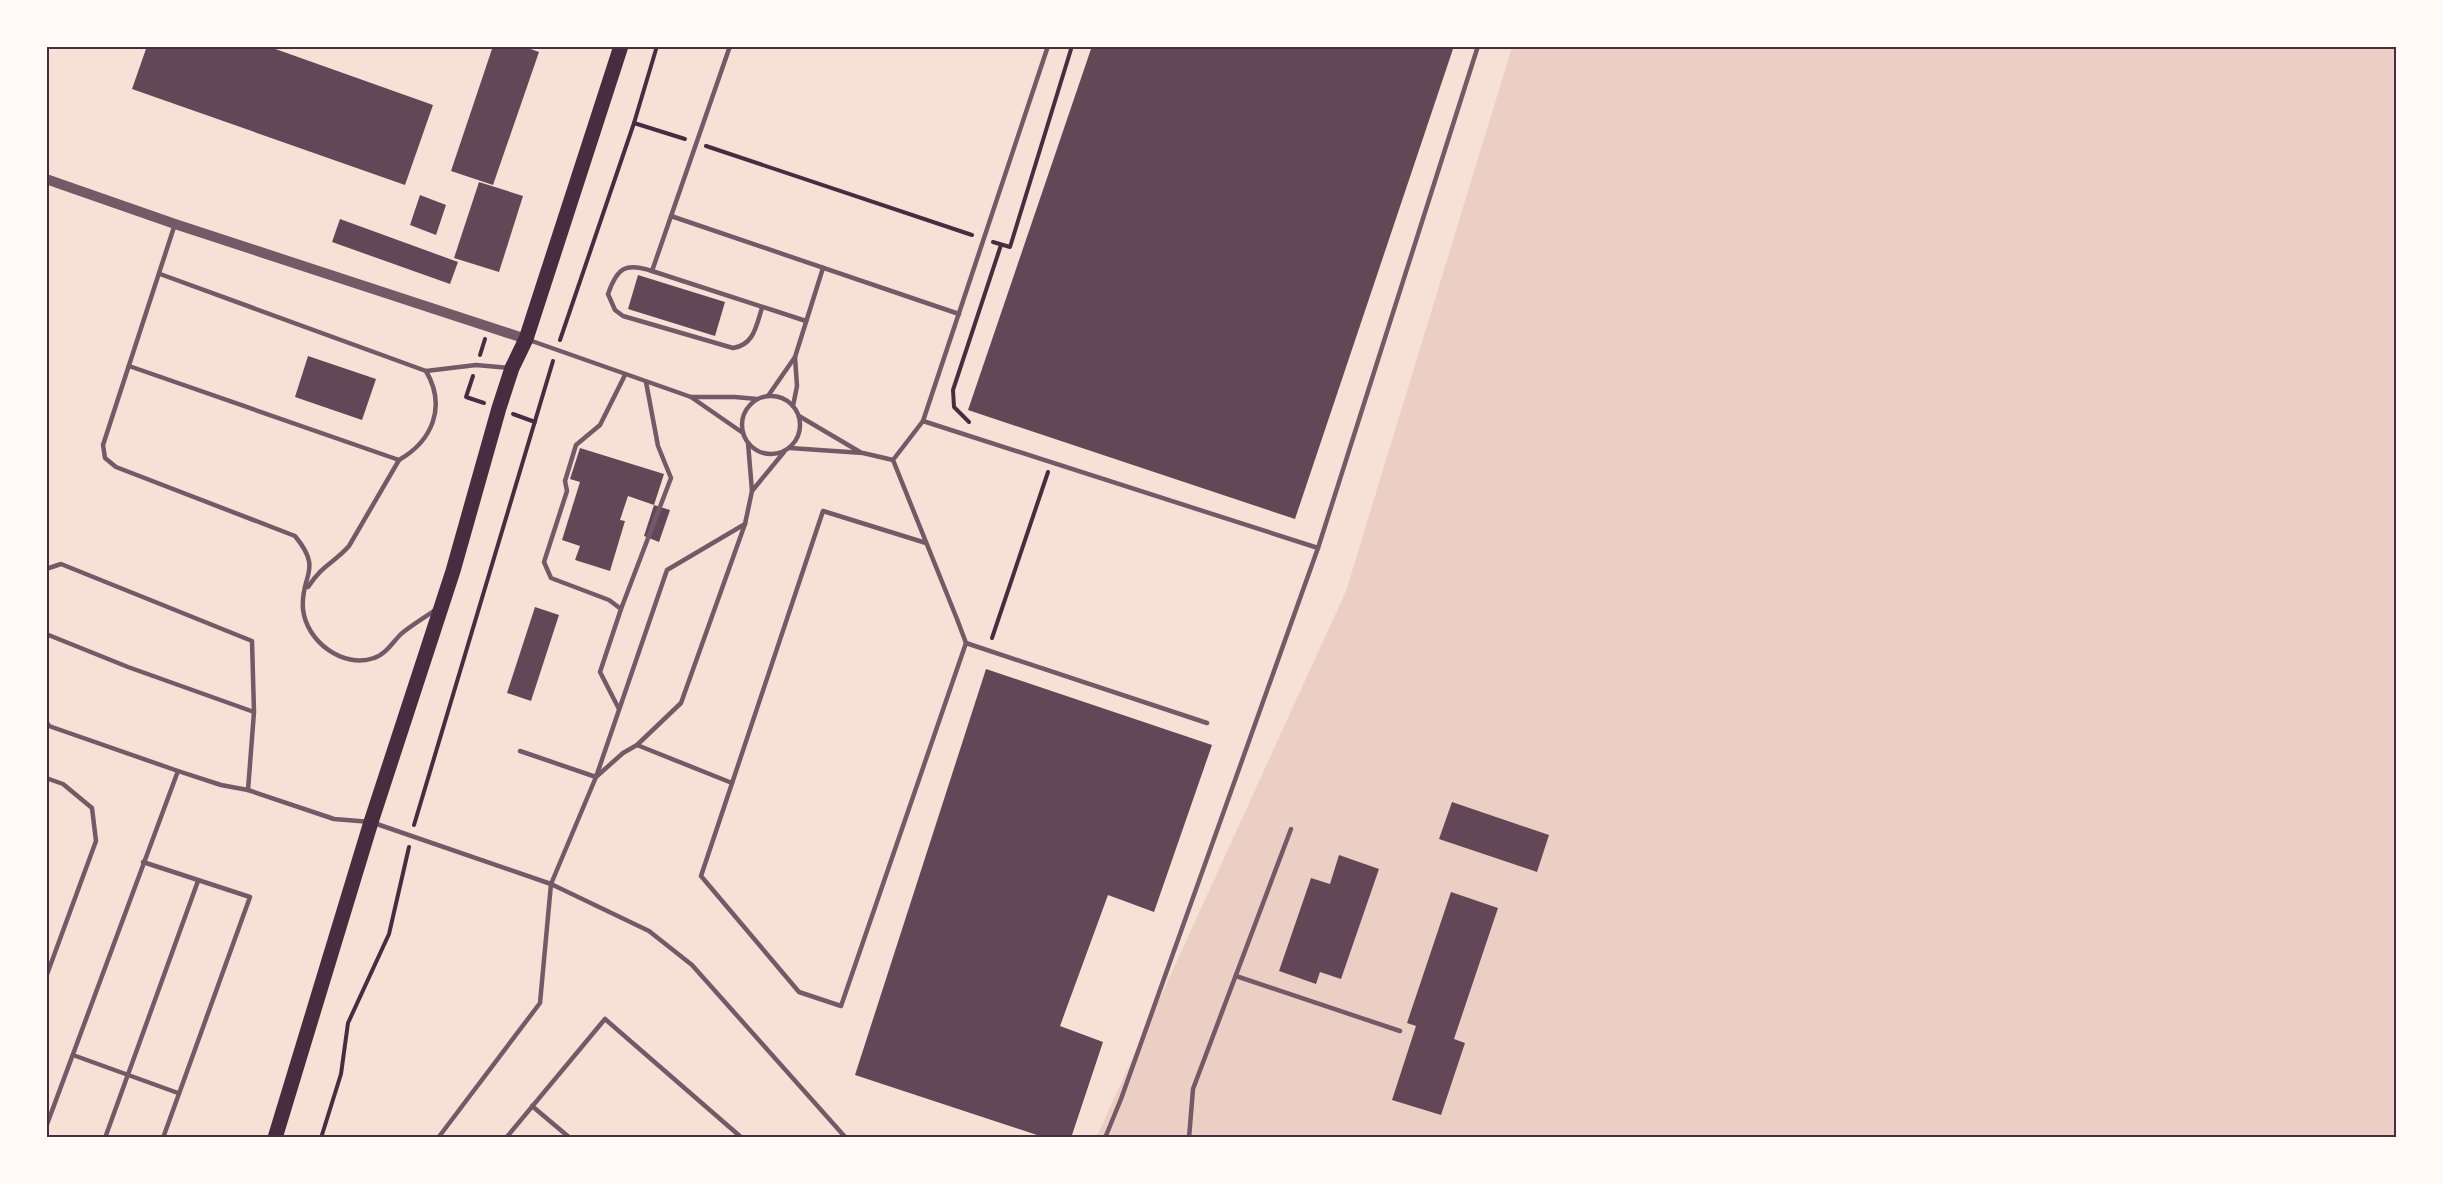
<svg xmlns="http://www.w3.org/2000/svg" width="2443" height="1184" viewBox="0 0 2443 1184" font-family="Merriweather,serif">
<style>
.green{fill:#ebcfc5}
.building{fill:#644757}
.lines{fill:none;stroke-linecap:round;stroke-linejoin:round}
.path{stroke:#4a2c40;stroke-width:4}
.service{stroke:#755966;stroke-width:4.5}
.tertiary{stroke:#755966;stroke-width:10}
.primary{stroke:#4a2c40;stroke-width:15}
.neatline{fill:none;stroke:#4a2c40;stroke-width:2}
</style>
<rect width="100%" height="100%" fill="#f7e1d7"/>
<!-- green -->
<polygon class="green" points="1512,47 2396,47 2396,1137 1096,1138 1346,591"/>
<!-- building -->
<g class="building">
<polygon points="147,46 267,46 433,105 405,185 132,89"/>
<polygon points="493,46 522,46 539,52 493,185 451,171"/>
<polygon points="1092,46 1454,46 1295,519 968,410"/>
<polygon points="479,182 523,196 499,272 454,258"/>
<polygon points="420,195 446,205 436,235 410,225"/>
<polygon points="340,219 458,262 450,284 332,242"/>
<polygon points="638,275 725,302 715,336 628,309"/>
<polygon points="308,356 376,379 362,420 295,397"/>
<polygon points="580,448 664,474 654,505 628,496 620,520 625,521 610,571 575,560 580,546 562,540 580,482 570,479"/>
<polygon points="654,505 670,510 659,542 644,536"/>
<polygon points="535,607 559,615 531,701 507,693"/>
<polygon points="986,669 1212,745 1154,912 1108,895 1060,1026 1103,1042 1071,1138 1046,1138 855,1075"/>
<polygon points="1452,802 1549,835 1537,872 1439,839"/>
<polygon points="1339,855 1379,869 1341,979 1320,972 1316,984 1279,971 1311,878 1330,884"/>
<polygon points="1451,892 1498,908 1454,1039 1465,1043 1441,1115 1392,1100 1416,1026 1407,1023"/>
</g>
<g class="lines">
<!-- path -->
<g class="path">
<polyline points="634,123 685,139"/>
<polyline points="706,146 972,235"/>
<polyline points="993,242 1010,247 1072,46"/>
<polyline points="560,340 634,123 657,46"/>
<polyline points="480,355 485,339"/>
<polyline points="473,376 466,397 484,403"/>
<polyline points="513,414 535,422"/>
<polyline points="969,422 954,407 953,390 1001,245"/>
<polyline points="992,638 1048,472"/>
<polyline points="414,825 553,361"/>
<polyline points="321,1138 341,1074 348,1023 389,934 409,847"/>
</g>
<!-- service -->
<g class="service">
<polyline points="730,46 652,271 806,321"/>
<polyline points="671,216 959,314"/>
<path d="M175 224 103 445 105 458 116 467 295 536C324 571 300 575 303 609 306 641 343 669 374 658 385 655 393 642 401 634 412 625 424 618 435 610"/>
<path d="M652 271C625 262 617 268 608 294L615 310 623 316 733 348C754 345 756 326 762 308"/>
<polyline points="160,274 426,371 476,365 510,368"/>
<polyline points="529,340 691,397 743,433"/>
<path d="M129 366 399 460C432 441 447 407 426 371"/>
<polyline points="768,396 795,357 823,268"/>
<circle cx="771" cy="425" r="29"/>
<polyline points="691,397 735,397 757,399"/>
<polyline points="793,406 797,386 795,357"/>
<polyline points="799,416 860,452"/>
<polyline points="923,421 1318,548"/>
<polyline points="790,448 863,453 893,460"/>
<polyline points="752,491 784,452"/>
<polyline points="926,543 823,511 701,876 799,992 841,1006 966,643 957,619 893,460 923,421 1048,46"/>
<polyline points="46,569 61,564 252,641 254,712"/>
<path d="M308 587C322 565 334 563 349 546L399 460"/>
<polyline points="621,609 671,478 658,446 646,382"/>
<polyline points="46,634 128,667 254,712 248,790"/>
<polyline points="966,643 1207,723"/>
<polyline points="619,709 600,672 621,609 609,600 551,578 544,562 567,491 565,481 576,445 600,425 625,375"/>
<polyline points="46,721 49,726 178,771 221,785 248,790 334,819 371,822 551,884 596,777 623,753 637,745 681,703 745,524 752,491 748,443"/>
<polyline points="637,745 732,783"/>
<polyline points="520,751 596,777 667,570 745,524"/>
<polyline points="46,778 63,784 92,808 96,841 46,977"/>
<polyline points="143,862 250,897 163,1138"/>
<polyline points="1236,976 1400,1031"/>
<polyline points="73,1055 178,1093"/>
<polyline points="532,1106 570,1138"/>
<polyline points="46,1127 178,771"/>
<polyline points="105,1138 198,881"/>
<polyline points="438,1138 540,1003 551,884 649,931 692,965 846,1138"/>
<polyline points="506,1138 605,1019 742,1138"/>
<polyline points="1105,1138 1121,1099 1318,548 1478,46"/>
<polyline points="1189,1138 1193,1089 1291,829"/>
</g>
<!-- tertiary -->
<polyline class="tertiary" points="46,179 175,224 526,339"/>
<!-- primary -->
<polyline class="primary" points="275,1138 371,822 453,571 499,408 512,368 526,339 621,46"/>
</g>
<!-- border -->
<rect width="2443" height="1184" fill="none" stroke="#fffaf5" stroke-width="96"/>
<rect x="48" y="48" width="2347" height="1088" class="neatline"/>
</svg>
